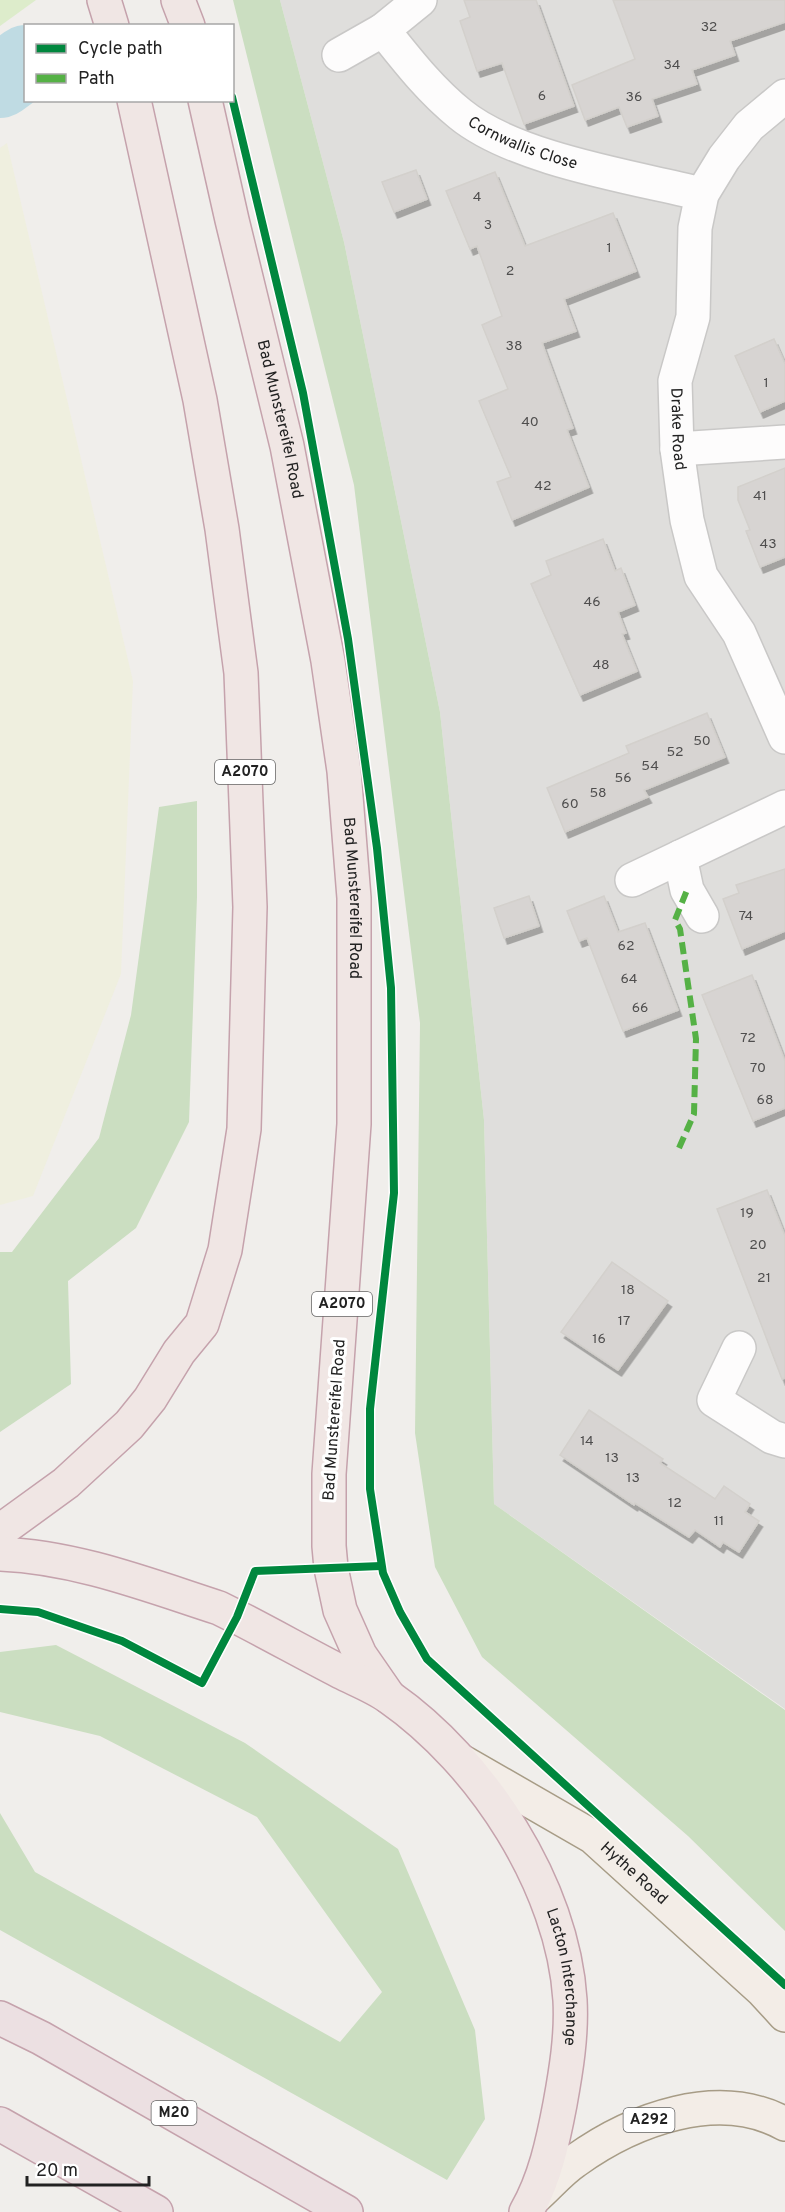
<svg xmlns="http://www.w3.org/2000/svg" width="785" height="2212" viewBox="0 0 785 2212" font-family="Overpass,sans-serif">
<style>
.residential{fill:#dfdedc}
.farmland{fill:#efefdf}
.grass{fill:#ddeccb}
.forest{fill:#cbdec1}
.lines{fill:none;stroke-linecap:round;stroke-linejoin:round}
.river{stroke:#bfdbe3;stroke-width:74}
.building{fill:#d7d4d2;stroke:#d3d0cc;stroke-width:1.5;filter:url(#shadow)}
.minor-casing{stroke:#c9c8c7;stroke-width:36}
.primary-casing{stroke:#a79c86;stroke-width:36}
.trunk-casing{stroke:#c5a2ac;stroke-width:36}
.motorway-casing{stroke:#c5a2ac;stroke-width:36}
.minor{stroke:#fdfcfc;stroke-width:33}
.primary{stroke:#f3ede7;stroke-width:33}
.trunk{stroke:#f0e6e4;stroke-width:33}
.motorway{stroke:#ece0e2;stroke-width:33}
.quiet{stroke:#55b145;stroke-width:6;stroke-dasharray:12 6;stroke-linecap:butt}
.cycleway-casing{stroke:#fff;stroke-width:11}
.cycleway{stroke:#00873e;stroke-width:8}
.labels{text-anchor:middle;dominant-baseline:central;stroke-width:6;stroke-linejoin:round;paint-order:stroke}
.number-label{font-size:14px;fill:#4f4e4e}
.shield{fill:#fff;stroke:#646464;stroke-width:1.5}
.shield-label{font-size:15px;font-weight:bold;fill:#222}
.street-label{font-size:16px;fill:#222;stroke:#fff}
</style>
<defs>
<filter id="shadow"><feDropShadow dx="3.5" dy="6" stdDeviation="0" flood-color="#0004"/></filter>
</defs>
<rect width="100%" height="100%" fill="#f0eeeb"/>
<!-- residential -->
<polygon class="residential" points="280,0 785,0 785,1709 494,1504 484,1120 440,712 344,242"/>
<!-- farmland -->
<polygon class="farmland" points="7,143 133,681 121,974 33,1196 0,1205 0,148"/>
<!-- grass -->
<polygon class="grass" points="0,0 36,0 0,26"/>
<!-- forest -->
<g class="forest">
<polygon points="233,0 280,0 344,242 440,712 484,1120 494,1504 785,1710 785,1931 688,1836 482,1657 435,1567 415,1433 420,1023 354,485"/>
<polygon points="197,801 197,897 189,1122 136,1228 68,1281 71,1384 0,1432 0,1252 12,1252 99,1138 131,1015 159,807"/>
<polygon points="56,1645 245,1743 398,1849 475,2030 485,2119 447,2180 0,1930 0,1813 35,1872 340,2042 382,1992 257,1817 100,1736 0,1712 0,1652"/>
</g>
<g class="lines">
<!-- river -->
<polyline class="river" points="0,81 26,62"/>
</g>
<!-- building -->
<g class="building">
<polygon points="464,0 536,0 574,106 524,124 502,63 477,71 460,21 470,17"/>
<polygon points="613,0 785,0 785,22 730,41 735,55 692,70 697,84 652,99 658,116 627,127 619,107 585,120 572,85 635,59"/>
<polygon points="416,170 427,199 394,212 382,182"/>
<polygon points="495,172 525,246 613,213 636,271 564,299 576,331 542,343 573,428 567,430 589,487 512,520 497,482 511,477 479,401 508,389 482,325 502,316 477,246 470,249 446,191"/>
<polygon points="774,339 785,364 785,401 760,412 735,356"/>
<polygon points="785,468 785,557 760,567 746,531 750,530 738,500 738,487"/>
<polygon points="603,539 615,571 621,568 635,605 618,612 626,633 622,634 637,671 580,695 531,584 551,575 546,561"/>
<polygon points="707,713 725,757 644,790 648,797 565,832 547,788 629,753 626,746"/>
<polygon points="785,869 785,931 742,949 723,899 739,893 736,885"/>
<polygon points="529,896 539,926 504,938 494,908"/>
<polygon points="604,896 618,932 645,923 678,1010 623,1031 587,938 579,941 567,911"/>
<polygon points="752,975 785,1061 785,1108 753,1121 702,995"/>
<polygon points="767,1190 785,1236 785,1378 782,1379 717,1209"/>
<polygon points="612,1262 668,1301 618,1370 561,1332"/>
<polygon points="589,1410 663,1459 660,1463 715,1499 724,1486 750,1504 745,1512 759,1521 739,1552 723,1542 720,1547 695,1530 689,1537 635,1503 634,1505 560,1455"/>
</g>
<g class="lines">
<defs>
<g id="minor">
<path id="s1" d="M383 30C407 60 430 90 460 114 515 159 632 177 702 194"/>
<polyline points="339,55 383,30 420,0"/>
<path id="s2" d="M785 96 749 126 724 158 702 194 695 228 693 317 675 381 677 449 687 520 701 576 739 633 785 737"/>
<polyline points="677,449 785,442"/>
<polyline points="680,857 687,890 702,916"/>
<polyline points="632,880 785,807"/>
<polyline points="739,1348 714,1400 772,1437 785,1441"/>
</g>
<g id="primary">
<path id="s3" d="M461 1761 593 1837 763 1991 785 2015"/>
<path d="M534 2198C548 2186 560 2171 575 2161 632 2120 718 2087 785 2124"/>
</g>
<g id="trunk">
<polyline points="104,0 112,26"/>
<polyline points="178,0 188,26"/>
<path id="s4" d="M205 100 232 220 287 446 328 661 344 771 354 898V1124L329 1474V1546L331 1568 340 1610 360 1655 389 1697"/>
<polyline points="0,1531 66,1483 129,1425 150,1399 179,1352 202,1324 225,1250 244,1129 250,907 241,673 222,529 200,400 134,100"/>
<path id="s5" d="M0 1554C76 1557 148 1585 219 1608L237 1617C272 1635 306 1654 341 1672 357 1680 375 1687 389 1697 482 1762 563 1886 570 2000 572 2035 566 2071 560 2104 553 2141 545 2179 526 2212"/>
</g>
<g id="motorway">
<polyline points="0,2018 41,2038 346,2212"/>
<polyline points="0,2124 156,2212"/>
</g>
</defs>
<!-- minor casing -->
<use href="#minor" class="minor-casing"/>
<!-- primary casing -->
<use href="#primary" class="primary-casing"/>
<!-- trunk casing -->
<use href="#trunk" class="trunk-casing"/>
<!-- motorway casing -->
<use href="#motorway" class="motorway-casing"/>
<!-- minor -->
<use href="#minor" class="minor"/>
<!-- primary -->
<use href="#primary" class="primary"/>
<!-- trunk -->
<use href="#trunk" class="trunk"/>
<!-- motorway -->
<use href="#motorway" class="motorway"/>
<!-- quiet -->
<polyline class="quiet" points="679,1148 694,1114 696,1039 680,929 675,920 687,890"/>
<defs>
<g id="cycleway">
<polyline points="232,97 303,393 348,639 377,848 391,988 394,1193 370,1409 370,1489 383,1573 400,1612 427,1659 785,1985"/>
<polyline points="0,1609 38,1612 122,1641 202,1683 237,1617 255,1571 381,1566"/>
</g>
</defs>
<!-- cycleway casing -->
<use href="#cycleway" class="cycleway-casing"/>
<!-- cycleway -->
<use href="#cycleway" class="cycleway"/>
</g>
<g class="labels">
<!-- number labels -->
<g class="number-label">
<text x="709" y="27">32</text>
<text x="672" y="65">34</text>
<text x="542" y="96">6</text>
<text x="634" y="97">36</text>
<text x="477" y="197">4</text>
<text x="488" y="225">3</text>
<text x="609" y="248">1</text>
<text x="510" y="271">2</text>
<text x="514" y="346">38</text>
<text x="766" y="383">1</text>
<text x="530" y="422">40</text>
<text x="543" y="486">42</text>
<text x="760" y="496">41</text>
<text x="768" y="544">43</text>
<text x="592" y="602">46</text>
<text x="601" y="665">48</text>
<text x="702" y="741">50</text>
<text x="675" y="752">52</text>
<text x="650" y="766">54</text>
<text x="623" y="778">56</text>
<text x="598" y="793">58</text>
<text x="570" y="804">60</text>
<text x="746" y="916">74</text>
<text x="626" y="946">62</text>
<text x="629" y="979">64</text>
<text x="640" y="1008">66</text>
<text x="748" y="1038">72</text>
<text x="758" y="1068">70</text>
<text x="765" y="1100">68</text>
<text x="747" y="1213">19</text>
<text x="758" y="1245">20</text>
<text x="764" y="1278">21</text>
<text x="628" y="1290">18</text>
<text x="624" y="1321">17</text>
<text x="599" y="1339">16</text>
<text x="587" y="1441">14</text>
<text x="612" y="1458">13</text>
<text x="633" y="1478">13</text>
<text x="675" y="1503">12</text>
<text x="719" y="1521">11</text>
</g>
<!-- shield labels -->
<g class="shield">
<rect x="215" y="760" width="60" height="24" rx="4.5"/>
<rect x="312" y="1292" width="60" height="24" rx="4.5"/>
<rect x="151.5" y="2101" width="45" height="24" rx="4.5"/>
<rect x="623.5" y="2108" width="51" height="24" rx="4.5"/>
</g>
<g class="shield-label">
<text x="245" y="772">A2070</text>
<text x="342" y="1304">A2070</text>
<text x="174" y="2113">M20</text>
<text x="649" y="2120">A292</text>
</g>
<!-- street labels -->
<g class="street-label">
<text stroke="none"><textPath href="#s1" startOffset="184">Cornwallis Close</textPath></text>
<text stroke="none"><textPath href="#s4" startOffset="328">Bad Munstereifel Road</textPath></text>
<text stroke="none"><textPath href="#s2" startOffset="368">Drake Road</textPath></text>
<text stroke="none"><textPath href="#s4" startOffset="813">Bad Munstereifel Road</textPath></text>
<text transform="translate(335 1420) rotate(-86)">Bad Munstereifel Road</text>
<text stroke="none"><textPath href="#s3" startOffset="207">Hythe Road</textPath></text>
<text stroke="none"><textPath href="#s5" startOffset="758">Lacton Interchange</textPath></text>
</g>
</g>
<!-- legend -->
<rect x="24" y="24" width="210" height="78" fill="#ffffff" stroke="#a7a7a7" stroke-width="1.5"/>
<rect x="36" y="44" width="30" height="9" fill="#00873e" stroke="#a7a7a7" stroke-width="1.5"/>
<text x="78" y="54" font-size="18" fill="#222222">Cycle path</text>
<rect x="36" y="74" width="30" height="9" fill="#55b145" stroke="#a7a7a7" stroke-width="1.5"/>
<text x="78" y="84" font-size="18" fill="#222222">Path</text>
<!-- scale -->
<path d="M27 2176v9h122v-9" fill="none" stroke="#222222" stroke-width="3"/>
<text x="36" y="2176" font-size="18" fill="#222222" stroke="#ffffff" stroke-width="4.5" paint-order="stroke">20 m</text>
</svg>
